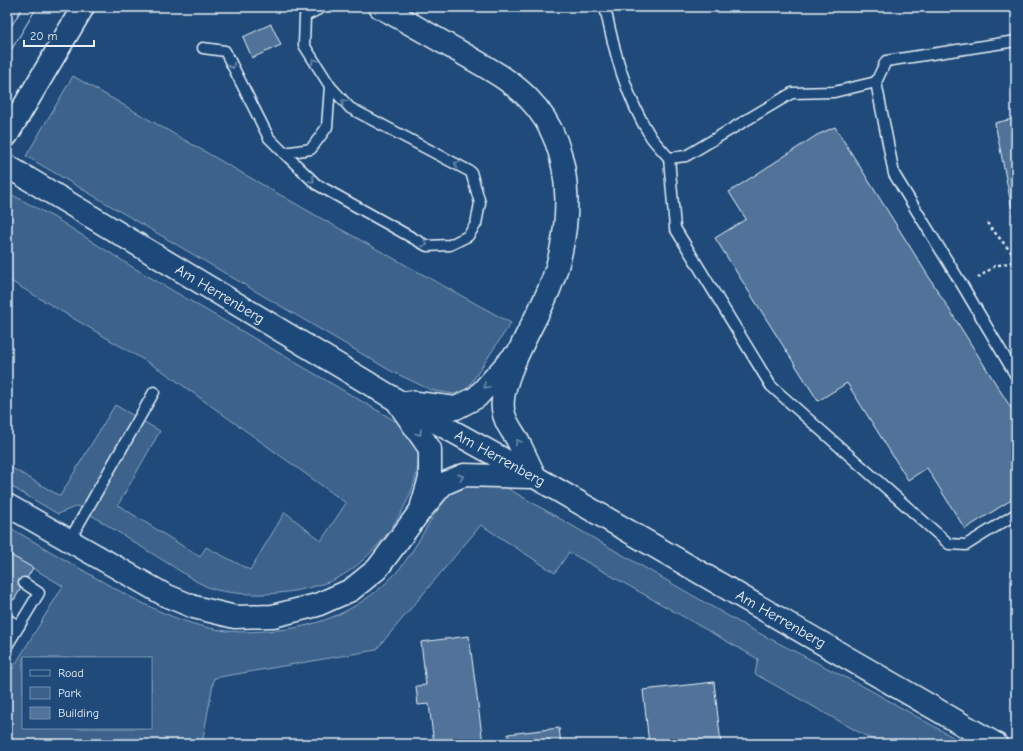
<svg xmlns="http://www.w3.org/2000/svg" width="1023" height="751" viewBox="0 0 1023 751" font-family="'Comic Neue',sans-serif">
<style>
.green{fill:#3c628c;stroke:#92aac2;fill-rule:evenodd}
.building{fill:#517399;stroke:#e8f1f8}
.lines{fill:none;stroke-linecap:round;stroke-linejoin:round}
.lane-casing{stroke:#e8f1f8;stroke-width:13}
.secondary-casing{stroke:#e8f1f8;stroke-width:25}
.path{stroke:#e8f1f8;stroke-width:2.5;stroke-dasharray:3 3;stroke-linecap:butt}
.lane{stroke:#1f4a7a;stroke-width:10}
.secondary{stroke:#1f4a7a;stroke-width:22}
.tram{stroke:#e8f1f8;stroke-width:1}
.oneway{stroke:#6f8dac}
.labels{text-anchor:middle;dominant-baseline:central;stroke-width:3;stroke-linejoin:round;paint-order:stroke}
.street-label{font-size:15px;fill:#e8f1f8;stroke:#1f4a7a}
</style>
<rect width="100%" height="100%" fill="#1f4a7a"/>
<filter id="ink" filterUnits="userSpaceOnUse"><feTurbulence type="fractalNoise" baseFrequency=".025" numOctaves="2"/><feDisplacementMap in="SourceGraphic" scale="8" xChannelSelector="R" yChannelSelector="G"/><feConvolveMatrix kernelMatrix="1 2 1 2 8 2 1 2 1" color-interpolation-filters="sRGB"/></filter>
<g filter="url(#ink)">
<!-- green -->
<g class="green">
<polygon points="73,76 324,220 511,323 467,389 454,394 431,390 391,371 26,156"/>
<path d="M7 192 55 218 134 268 404 426C408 431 415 437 417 443 428 491 374 564 331 581 297 594 253 598 217 590 202 587 182 572 169 564 138 545 107 525 77 506L58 514 7 484V465L60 496 115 405 160 431 118 505 200 557 206 547 250 570 285 512 321 541 346 503 164 372 7 279Z"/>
<path d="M459 484H500L749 628 870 690 965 744H880L755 674 758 659 569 552 555 573 481 525 376 650 214 678 202 744H7V678L63 586 7 553V526C37 543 66 561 96 578 137 601 179 625 227 631 244 633 262 631 279 630 320 626 357 610 387 582 412 560 423 528 443 503 448 496 453 490 459 484ZM23 658H151V728H23Z"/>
</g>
<!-- building -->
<g class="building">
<polygon points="271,24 281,45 252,58 243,37"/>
<polygon points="1016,118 1016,229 995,123"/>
<polygon points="835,127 1016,416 1016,497 965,529 927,468 908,480 847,383 818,401 715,238 746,219 729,192 817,135"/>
<polygon points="7,553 33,568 14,600 7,596"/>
<polygon points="469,636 483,743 434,744 429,704 418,705 416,686 426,685 421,642"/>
<polygon points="714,682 721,744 649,744 643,690"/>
<polygon points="559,728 561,744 509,744 508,734"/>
</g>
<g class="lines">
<defs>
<g id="lane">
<path d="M605 7C614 51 626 98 651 137 656 144 663 151 669 158L686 156 792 93 834 92 876 82"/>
<polyline points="1016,41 886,61 876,82 894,174 964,288 1016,376"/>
<polyline points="203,48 225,51 269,138 284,153 311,149 327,127 330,86 304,45 305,16 323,7"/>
<polyline points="284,153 316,184 427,246 450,245 468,236 476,224 480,203 471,172 350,108 330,86"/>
<polyline points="669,158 675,228 771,386 949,544 966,545 1016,514"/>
<polyline points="69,541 154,392"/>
<polyline points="7,619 19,626"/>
<polyline points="7,646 39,593 24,583"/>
</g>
<g id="secondary">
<path d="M380 7C408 22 435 38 462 53 485 67 510 79 529 99 580 151 573 242 543 303 531 328 499 383 503 409 504 421 511 429 517 439 523 451 529 464 535 477"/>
<polyline points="7,135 83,7"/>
<polyline points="7,166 398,401 535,477 996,744"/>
<polyline points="409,402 456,408 477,397 512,358"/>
<polyline points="399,404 430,449 430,478 422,505"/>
<polyline points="7,505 165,595 194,607 235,617 273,616 317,605 351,590 377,569 421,510 443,484 464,475 530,477"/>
</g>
</defs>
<!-- lane casing -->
<use href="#lane" class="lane-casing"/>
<!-- secondary casing -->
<use href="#secondary" class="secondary-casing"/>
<!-- path -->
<g class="path">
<polyline points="987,223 1016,258"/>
<polyline points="978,278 995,266 1016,261"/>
</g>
<!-- lane -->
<use href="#lane" class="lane"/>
<!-- secondary -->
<use href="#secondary" class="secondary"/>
<!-- tram -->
<g class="tram">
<polyline points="7,33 23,7"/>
<polyline points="7,57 37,7"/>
</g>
</g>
<!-- one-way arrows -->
<defs><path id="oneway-chevron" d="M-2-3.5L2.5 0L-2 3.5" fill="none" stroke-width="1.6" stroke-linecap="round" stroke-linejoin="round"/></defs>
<g class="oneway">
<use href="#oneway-chevron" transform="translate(314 61) rotate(-122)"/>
<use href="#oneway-chevron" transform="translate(232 66) rotate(63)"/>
<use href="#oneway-chevron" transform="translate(344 102) rotate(-132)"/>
<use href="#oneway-chevron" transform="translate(457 164) rotate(-152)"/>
<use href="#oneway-chevron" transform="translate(312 180) rotate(42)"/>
<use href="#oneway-chevron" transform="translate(425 244) rotate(20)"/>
<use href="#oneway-chevron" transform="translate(486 386) rotate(132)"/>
<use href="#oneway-chevron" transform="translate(419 433) rotate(56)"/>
<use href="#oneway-chevron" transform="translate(518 442) rotate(-118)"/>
<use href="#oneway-chevron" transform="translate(461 477) rotate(-19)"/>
</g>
</g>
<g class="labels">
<!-- street labels -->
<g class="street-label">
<text transform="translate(220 294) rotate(31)">Am Herrenberg</text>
<text transform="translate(500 458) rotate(29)">Am Herrenberg</text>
<text transform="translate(781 619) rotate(30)">Am Herrenberg</text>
</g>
</g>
<!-- margin -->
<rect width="1023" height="751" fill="none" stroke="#1f4a7a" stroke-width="24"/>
<rect x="12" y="12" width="999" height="727" fill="none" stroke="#e8f1f8" stroke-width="1.5" filter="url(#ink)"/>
<!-- legend -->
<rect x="22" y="657" width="130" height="72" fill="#1f4a7a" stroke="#6f8dac"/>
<rect x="30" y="670" width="20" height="6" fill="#1f4a7a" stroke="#6f8dac"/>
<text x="58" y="677" font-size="12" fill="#e8f1f8">Road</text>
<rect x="30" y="687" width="20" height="12" fill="#3c628c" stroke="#6f8dac"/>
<text x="58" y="697" font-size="12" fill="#e8f1f8">Park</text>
<rect x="30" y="707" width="20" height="12" fill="#517399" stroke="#6f8dac"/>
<text x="58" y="717" font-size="12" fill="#e8f1f8">Building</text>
<!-- scale -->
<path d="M24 40v6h70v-6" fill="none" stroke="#e8f1f8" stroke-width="2"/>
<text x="30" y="40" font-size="12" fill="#e8f1f8" stroke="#1f4a7a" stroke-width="3" paint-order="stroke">20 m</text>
</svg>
